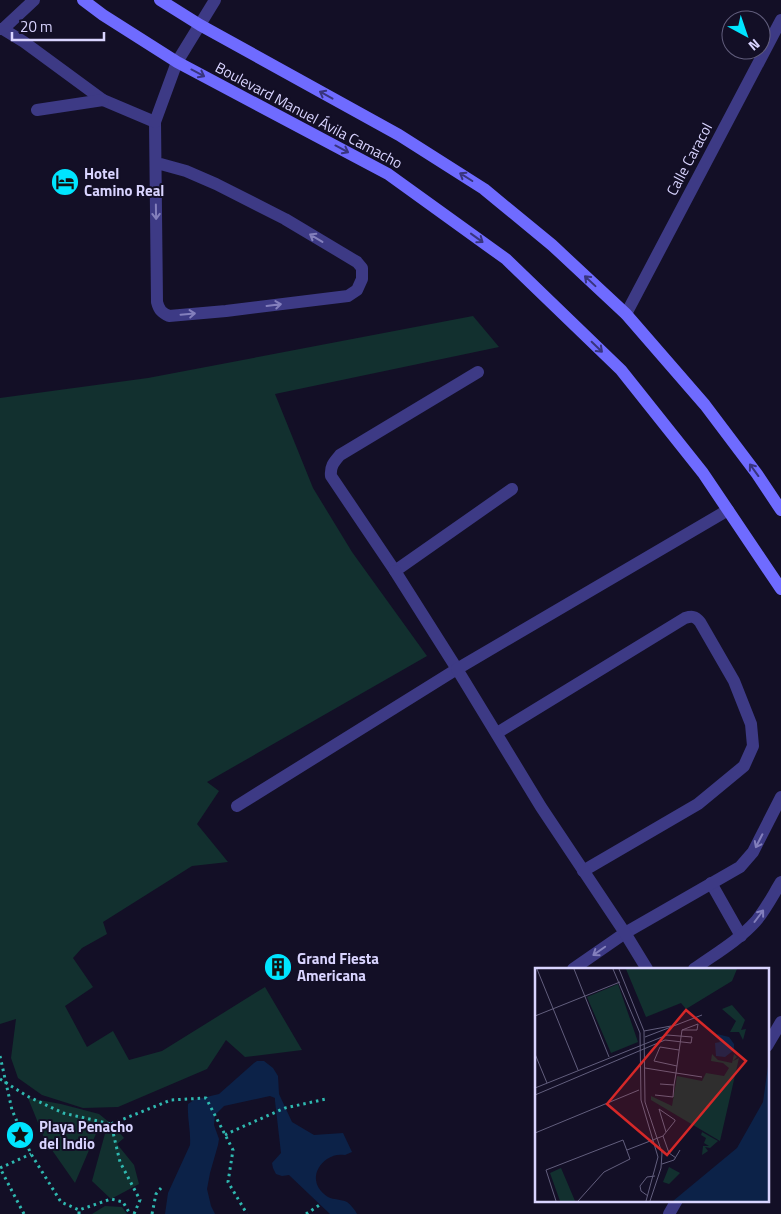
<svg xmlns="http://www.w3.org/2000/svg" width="781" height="1214" viewBox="0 0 781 1214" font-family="'Titillium Web',sans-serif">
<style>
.green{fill:#12302f}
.water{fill:#0c2248}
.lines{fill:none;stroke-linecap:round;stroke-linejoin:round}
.path{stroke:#2fb8b0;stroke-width:3;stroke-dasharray:2.5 4;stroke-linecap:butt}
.service{stroke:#3d3a85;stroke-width:12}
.minor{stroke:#3d3a85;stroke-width:12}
.secondary{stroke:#6f6bff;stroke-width:12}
.oneway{stroke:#38347d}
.oneway2{stroke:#837fbc}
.labels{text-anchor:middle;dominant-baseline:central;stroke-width:4;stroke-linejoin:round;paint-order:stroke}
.street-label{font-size:15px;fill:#d9d4ff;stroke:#130f26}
.poi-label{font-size:15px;font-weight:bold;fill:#d9d4ff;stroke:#130f26;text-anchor:start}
.inset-road{fill:none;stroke:#625e7d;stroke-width:1}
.view{fill:#d62828;fill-opacity:0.15;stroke:#d62828;stroke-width:2.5}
.inset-edge{fill:none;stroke:#d9d4ff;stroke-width:2.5}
</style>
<rect width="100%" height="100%" fill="#130f26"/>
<!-- green -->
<g class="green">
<polygon points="473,316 499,347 275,394 313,488 352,552 427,656 207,782 219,791 197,824 228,862 192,866 103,922 107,934 82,948 73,958 93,987 65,1006 87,1047 113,1031 129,1060 162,1051 265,987 302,1050 245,1057 226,1040 207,1069 118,1107 83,1108 42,1095 18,1078 11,1058 16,1019 0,1024 0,398 148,378"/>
<polygon points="28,1098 61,1104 99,1114 115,1127 124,1138 117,1144 134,1165 139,1184 111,1199 92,1181 106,1130 98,1129 75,1183 45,1140"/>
<polygon points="105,1206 122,1207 127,1214 92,1214"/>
</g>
<!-- water -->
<path class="water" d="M257 1061H264L273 1068 278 1076 279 1094 292 1122 314 1135 343 1133 352 1152 345 1155C338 1154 333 1155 327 1159 312 1170 312 1187 328 1197 334 1200 341 1199 347 1202 351 1205 355 1210 357 1214H330L289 1175 282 1176 276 1174 273 1168 272 1163 281 1153 275 1101V1098L270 1096 224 1106 215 1115 214 1125 219 1139 218 1145 210 1173 207 1189 211 1206 215 1214H165L168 1193 190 1145C191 1131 187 1118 188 1104L194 1100 219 1094 254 1063Z"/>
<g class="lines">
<!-- path -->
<g class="path">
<polyline points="0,1056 12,1110 31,1154 61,1202 79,1210"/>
<polyline points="0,1079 27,1096 63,1113 111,1124"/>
<polyline points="225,1135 233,1131 285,1108 326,1099"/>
<polyline points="24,1214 0,1168 31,1154"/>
<polyline points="79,1214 79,1210 111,1199 123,1202 130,1214"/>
<polyline points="134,1214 140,1200 120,1162 111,1124 171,1100 206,1098 233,1150 228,1182 247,1214"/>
<polyline points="152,1214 156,1194 161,1188"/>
<polyline points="306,1214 321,1204"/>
</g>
<!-- service -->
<g class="service">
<path d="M0 29H3L24 42 103 100 155 122 157 302C159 310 162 313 169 316L226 311 348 296 357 290 362 279V268L357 262 285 219 216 184 186 171 157 163"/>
<polyline points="3,29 34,0"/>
<polyline points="37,110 103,100"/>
<polyline points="155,122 177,62"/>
<path d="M478 372 340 455C334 462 330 466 331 476L395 571 512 489"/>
<path d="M497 733 685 618C692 616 695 616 700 622L734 681 751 724 753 746 744 766 698 804 583 871"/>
<polyline points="237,806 457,669 395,571"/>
<polyline points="711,883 741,936"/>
<polyline points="573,969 625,933 740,867 753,852 781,797"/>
<polyline points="647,969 625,933 541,807 457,669 728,510"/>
<path d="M694 969C715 954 739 940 756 921 766 909 773 895 781 882"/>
<polyline points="767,1046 781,1022"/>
<polyline points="669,1214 677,1200"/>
</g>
<!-- minor -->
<g class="minor">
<polyline points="177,62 215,0"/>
<polyline points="626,314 781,20"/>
</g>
<!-- secondary -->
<g class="secondary">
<polyline points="83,0 103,15 177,62 388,174 506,259 621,370 703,473 781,589"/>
<polyline points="160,0 200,25 399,135 484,189 552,245 626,314 705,405 757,474 781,510"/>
</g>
</g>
<!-- one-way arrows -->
<defs><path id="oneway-shaft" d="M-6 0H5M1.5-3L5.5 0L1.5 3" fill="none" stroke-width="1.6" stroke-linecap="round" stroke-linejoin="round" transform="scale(1.25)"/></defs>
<g class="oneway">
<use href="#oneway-shaft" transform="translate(198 73) rotate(28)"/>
<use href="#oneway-shaft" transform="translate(326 95) rotate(-151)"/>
<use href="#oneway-shaft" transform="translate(342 149) rotate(28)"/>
<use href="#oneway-shaft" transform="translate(466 177) rotate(-148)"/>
<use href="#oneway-shaft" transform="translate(477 238) rotate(36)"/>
<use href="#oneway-shaft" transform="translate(590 281) rotate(-137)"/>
<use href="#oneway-shaft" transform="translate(597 347) rotate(44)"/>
<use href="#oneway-shaft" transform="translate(754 470) rotate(-126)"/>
</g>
<g class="oneway2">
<use href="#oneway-shaft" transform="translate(156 212) rotate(89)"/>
<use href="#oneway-shaft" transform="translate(316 238) rotate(-149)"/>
<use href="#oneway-shaft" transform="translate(274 305) rotate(-7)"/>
<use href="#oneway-shaft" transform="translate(188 314) rotate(-5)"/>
<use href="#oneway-shaft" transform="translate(759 841) rotate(117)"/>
<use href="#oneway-shaft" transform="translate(759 916) rotate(-53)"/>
<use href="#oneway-shaft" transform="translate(599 951) rotate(145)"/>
</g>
<!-- icons -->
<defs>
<symbol id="hotel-disc" viewBox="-11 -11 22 22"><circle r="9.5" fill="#00e5ff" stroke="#130f26"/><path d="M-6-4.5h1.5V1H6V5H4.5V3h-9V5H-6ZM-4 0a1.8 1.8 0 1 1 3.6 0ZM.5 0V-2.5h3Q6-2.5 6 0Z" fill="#111"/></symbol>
<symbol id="building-disc" viewBox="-11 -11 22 22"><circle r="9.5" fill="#00e5ff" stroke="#130f26"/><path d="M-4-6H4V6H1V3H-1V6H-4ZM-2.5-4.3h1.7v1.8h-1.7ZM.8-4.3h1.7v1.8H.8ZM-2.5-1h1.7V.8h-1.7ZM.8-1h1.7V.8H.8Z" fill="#111"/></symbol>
<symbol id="sight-disc" viewBox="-11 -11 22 22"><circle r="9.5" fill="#00e5ff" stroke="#130f26"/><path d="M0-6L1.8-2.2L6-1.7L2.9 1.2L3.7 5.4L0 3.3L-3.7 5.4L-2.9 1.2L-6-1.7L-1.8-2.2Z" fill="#111"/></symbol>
</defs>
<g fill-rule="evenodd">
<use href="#hotel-disc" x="49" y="166" width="32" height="32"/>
<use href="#building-disc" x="262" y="951" width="32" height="32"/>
<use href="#sight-disc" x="4" y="1119" width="32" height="32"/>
</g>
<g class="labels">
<!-- street labels -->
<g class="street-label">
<text transform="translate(309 115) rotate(28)">Boulevard Manuel Ávila Camacho</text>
<text transform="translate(689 159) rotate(-62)">Calle Caracol</text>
</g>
<!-- poi labels -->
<g class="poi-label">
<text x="84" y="173">Hotel<tspan x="84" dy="17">Camino Real</tspan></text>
<text x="297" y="958">Grand Fiesta<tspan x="297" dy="17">Americana</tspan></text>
<text x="39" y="1126">Playa Penacho<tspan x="39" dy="17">del Indio</tspan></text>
</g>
</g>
<!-- overview -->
<g transform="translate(535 968)">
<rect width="234" height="234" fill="#130f26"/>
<path d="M91 1H202L197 13 151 41 146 35 111 49ZM83 16 103 74 76 85 52 29ZM197 37 210 52 206 62 211 61 208 72 204 64H195L201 53 187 41ZM177 86 183 92 197 95 199 86 202 89 198 93 204 90 185 173 116 132V128L137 138 142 108 167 113 171 105 189 108 194 100 188 95 176 93ZM167 164 183 173 175 180 170 179 173 183 167 187 168 178H174L169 175 171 170 166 167ZM134 199 145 205 134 216 128 214ZM26 200 40 233H25L15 205Z" fill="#12302f"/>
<path d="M182 66 194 69 199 76V82L190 89 181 88 180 75 185 74ZM234 91V233H138L202 180 228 134Z" fill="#0c2248"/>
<path class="inset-road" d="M2 1 43 102M39 1 74 89M78 1 105 65 106 132 123 189 111 233M84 1 109 63 110 134 127 185 126 200 115 233M0 48 85 14M109 63 136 58M110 69 167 47M0 86 12 115M142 98 119 93 125 79 144 82M110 100 141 105 147 62 163 56 162 62H147M139 117 141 105 167 109M0 120 132 67 157 69 156 75 130 72 0 127M120 127 138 129 139 117 125 116M131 164 124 141 140 152V153L128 168 134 185 141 190M0 165 104 122M92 182 128 168M127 196 139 192 145 182M113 228 106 223 105 218 112 209 120 208M21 233 11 202 88 172 95 191 69 204 43 233"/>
<path class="view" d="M151 42 211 93 132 187 72 136Z"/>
<rect width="234" height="234" class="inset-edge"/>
</g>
<!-- north arrow -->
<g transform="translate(746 35) rotate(140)"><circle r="24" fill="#130f26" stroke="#625e7d"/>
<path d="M0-4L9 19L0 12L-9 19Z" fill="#00e5ff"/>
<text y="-8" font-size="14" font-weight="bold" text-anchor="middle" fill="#d9d4ff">N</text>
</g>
<!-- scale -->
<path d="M12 32v8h92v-8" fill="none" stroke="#d9d4ff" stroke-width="2.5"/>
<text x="20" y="32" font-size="15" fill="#d9d4ff" stroke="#130f26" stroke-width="4" paint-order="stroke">20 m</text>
</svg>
